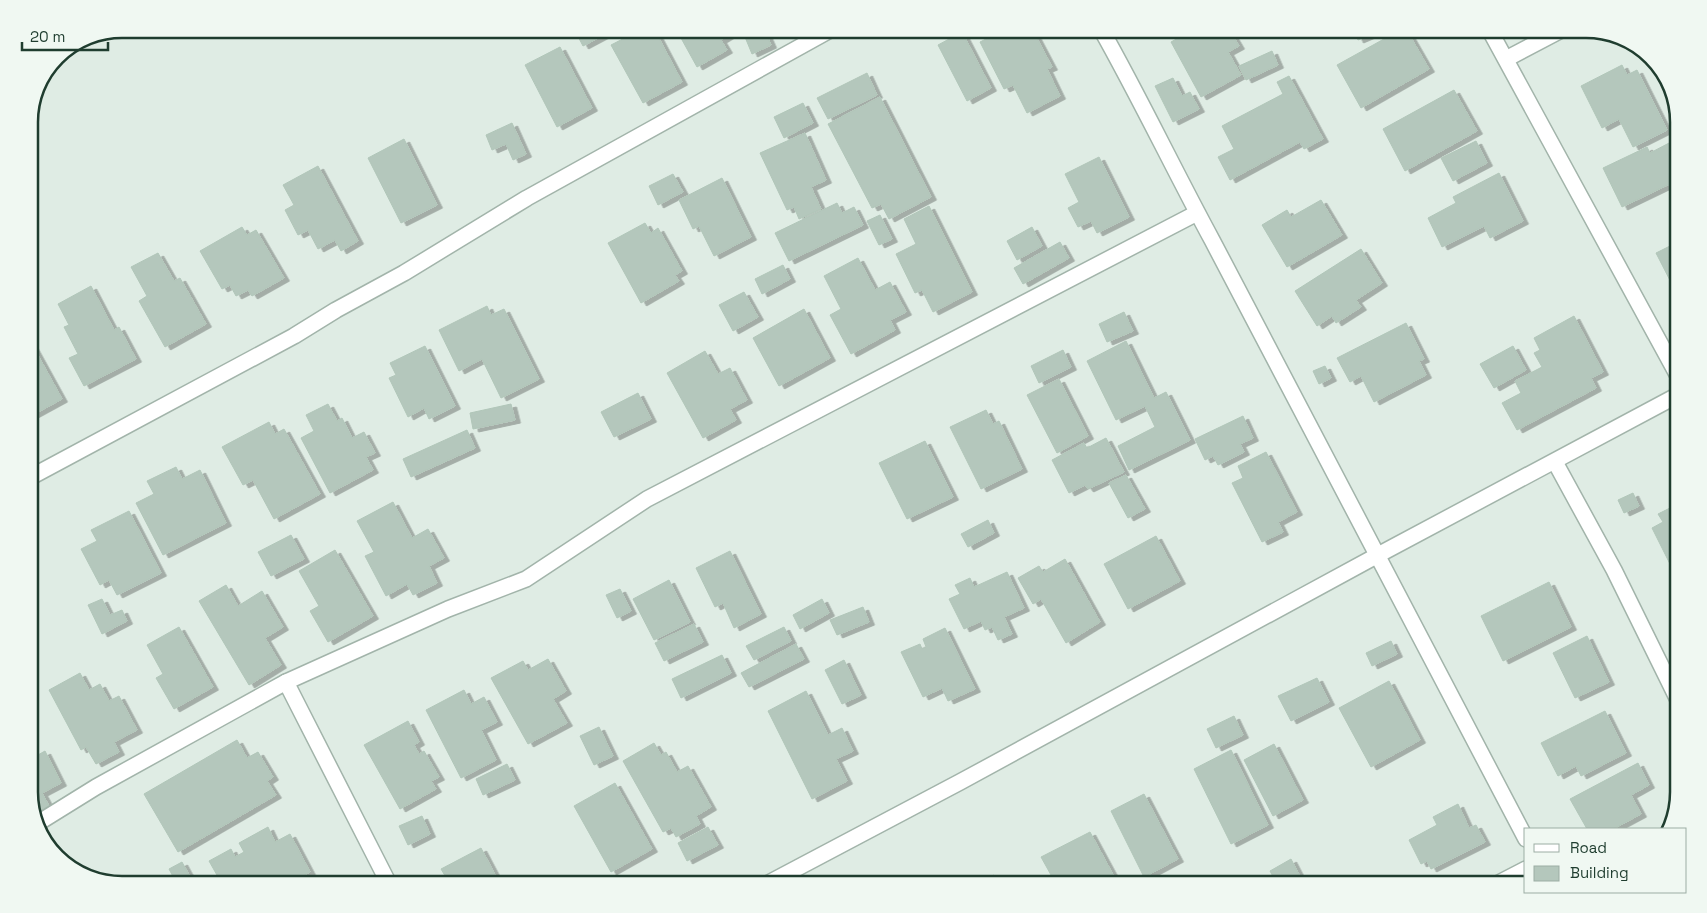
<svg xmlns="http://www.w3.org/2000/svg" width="1707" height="913" viewBox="0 0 1707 913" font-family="'Space Grotesk',sans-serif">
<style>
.building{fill:#b4c7bc;stroke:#b1c6b9;filter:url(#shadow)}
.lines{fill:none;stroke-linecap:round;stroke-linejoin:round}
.minor-casing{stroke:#a2b4aa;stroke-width:18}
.minor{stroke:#fff;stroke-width:15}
.rim{fill:none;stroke:#1f3d2f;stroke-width:2.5}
</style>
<defs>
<filter id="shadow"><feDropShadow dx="5.5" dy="3" stdDeviation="0" flood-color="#0004"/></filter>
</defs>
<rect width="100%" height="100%" fill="#dfece4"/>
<!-- building -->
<g class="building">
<polygon points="574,29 615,29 583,46"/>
<polygon points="642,29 654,29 682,82 643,103 611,45"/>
<polygon points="676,29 735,29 736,31 721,40 727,50 697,67"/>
<polygon points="764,29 771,45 752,54 745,37"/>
<polygon points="1006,29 1032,29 1052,67 1047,69 1060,96 1027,113 1013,85 1004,89 980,42"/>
<polygon points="1194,29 1229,29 1239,46 1228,52 1241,75 1201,97 1171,42"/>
<polygon points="1312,29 1330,29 1315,35"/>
<polygon points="1353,29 1384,29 1358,40"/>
<polygon points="1402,29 1406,29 1429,69 1361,108 1337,65"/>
<polygon points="962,32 991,88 967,101 938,45"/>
<polygon points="560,47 592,108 557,127 525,65"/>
<polygon points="1272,51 1278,65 1246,80 1239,66"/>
<polygon points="1622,65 1627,75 1637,70 1667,130 1633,147 1619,119 1602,128 1581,86"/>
<polygon points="867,73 877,95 828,119 817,98"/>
<polygon points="1289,76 1323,139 1304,149 1300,142 1230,180 1218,157 1234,149 1222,126 1283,94 1277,82"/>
<polygon points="1173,78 1182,96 1190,92 1199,109 1173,122 1155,86"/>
<polygon points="1454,90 1477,131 1405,171 1383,129"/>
<polygon points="880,97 931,197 889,219 881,204 872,208 828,124"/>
<polygon points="803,103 813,123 784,138 774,117"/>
<polygon points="512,123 526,154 513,160 506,144 492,150 486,135"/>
<polygon points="805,133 826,180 811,187 821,209 799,219 794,207 787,210 760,153"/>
<polygon points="404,139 437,205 401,223 368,158"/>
<polygon points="1476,141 1487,163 1453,181 1441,158"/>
<polygon points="1671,142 1678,156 1678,180 1622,207 1603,168 1647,147 1650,153"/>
<polygon points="1099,157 1129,217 1097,233 1091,221 1078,227 1068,208 1079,202 1065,174"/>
<polygon points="318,166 358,241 341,251 335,240 318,249 308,230 298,235 285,210 294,205 283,185"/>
<polygon points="1499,173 1523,221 1490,238 1484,226 1442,247 1428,218 1456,203 1453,197"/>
<polygon points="673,174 683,192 658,205 649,186"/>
<polygon points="722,178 751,237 714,256 699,226 693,229 679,200"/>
<polygon points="1321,200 1342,235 1287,267 1262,225 1287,210 1291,217"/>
<polygon points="837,203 842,213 854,207 863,225 789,261 775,233"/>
<polygon points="929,206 972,292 933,312 922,290 915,293 896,254 916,244 904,219"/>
<polygon points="880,215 892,239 879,245 867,221"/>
<polygon points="645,223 651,233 658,228 682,271 675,275 679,281 641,303 608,243"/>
<polygon points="242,227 247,235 256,230 284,278 252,296 248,290 236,296 230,285 222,289 200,251"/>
<polygon points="1032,227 1042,246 1017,260 1007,241"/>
<polygon points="1060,242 1069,258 1023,284 1014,268"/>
<polygon points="1678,242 1678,296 1656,253"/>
<polygon points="1361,249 1382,283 1356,300 1361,307 1336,323 1332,316 1317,326 1295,291"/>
<polygon points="158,253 174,281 180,278 206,324 165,347 139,301 147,296 131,267"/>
<polygon points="858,258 875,290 890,282 906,312 890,320 895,330 851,354 830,315 841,309 824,276"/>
<polygon points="783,265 790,279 762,294 755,279"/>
<polygon points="91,286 114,330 119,327 136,359 84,386 69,358 78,354 64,327 69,325 58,304"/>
<polygon points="744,292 758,317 733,331 719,305"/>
<polygon points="487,306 491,315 504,309 539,379 501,398 482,359 459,371 439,330"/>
<polygon points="804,309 830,358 779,386 753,338"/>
<polygon points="1124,312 1133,331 1107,342 1099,324"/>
<polygon points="1574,316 1603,372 1591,378 1596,388 1517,430 1502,403 1521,393 1515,381 1542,367 1534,353 1540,350 1534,338"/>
<polygon points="1406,323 1424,359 1419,361 1426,375 1374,402 1361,376 1350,382 1337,358"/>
<polygon points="29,339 62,399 29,417"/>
<polygon points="1126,341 1154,398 1166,392 1190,440 1129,470 1118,446 1155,427 1145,406 1116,420 1087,361"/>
<polygon points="425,346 455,406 429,419 424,408 408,417 389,378 396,375 390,363"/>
<polygon points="1513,346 1526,370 1494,388 1480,364"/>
<polygon points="1063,350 1071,367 1039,383 1031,366"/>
<polygon points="705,351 718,374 730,368 747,400 730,409 736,420 703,438 667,373"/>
<polygon points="1325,366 1331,378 1319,384 1313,371"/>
<polygon points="1059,379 1088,436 1057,453 1027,395"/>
<polygon points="638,393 651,419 614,437 601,412"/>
<polygon points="328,404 337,421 342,418 352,438 364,432 375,453 366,457 373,470 330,493 301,438 314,431 306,415"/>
<polygon points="511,404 515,420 473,429 470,413"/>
<polygon points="986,410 993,424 999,421 1022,469 981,489 950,427"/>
<polygon points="1243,416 1253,438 1240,444 1244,452 1218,465 1213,456 1205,460 1195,439"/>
<polygon points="269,422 275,434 284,429 320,494 274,519 253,480 243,485 222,447"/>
<polygon points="467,430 475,448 411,477 403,459"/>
<polygon points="1106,438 1124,472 1088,489 1085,485 1069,493 1052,460 1084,443 1087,448"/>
<polygon points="925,441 953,497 907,519 879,463"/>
<polygon points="1266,452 1297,512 1278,522 1283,532 1262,542 1232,483 1243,478 1238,466"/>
<polygon points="176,467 182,479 200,470 226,523 163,555 136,503 154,494 147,481"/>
<polygon points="1126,475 1145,509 1128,518 1109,483"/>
<polygon points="1633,493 1639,506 1624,513 1618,500"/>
<polygon points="393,502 412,538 428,529 444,558 429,566 437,583 413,595 407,584 386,596 365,556 374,552 357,521"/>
<polygon points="1678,504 1678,575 1676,576 1652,528 1663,522 1658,514"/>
<polygon points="129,511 161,573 117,595 109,580 100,585 81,549 97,541 91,530"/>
<polygon points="988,520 994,533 968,547 961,534"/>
<polygon points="291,535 304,559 271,576 258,552"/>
<polygon points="1156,536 1180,581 1128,609 1104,564"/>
<polygon points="335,550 373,616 328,642 310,611 319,606 299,571"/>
<polygon points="730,551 761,614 734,628 723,603 715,607 696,568"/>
<polygon points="1065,559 1100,622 1066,643 1041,599 1033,604 1018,578 1039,566 1043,572"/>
<polygon points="1007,572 1024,608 1004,617 1012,634 998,640 992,627 985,630 981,621 964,629 949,599 960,594 955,585 970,578 974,587"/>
<polygon points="669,580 690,622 654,640 633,599"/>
<polygon points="1549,582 1571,627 1503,661 1481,616"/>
<polygon points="226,585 238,606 262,591 283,627 265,638 281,665 249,685 199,601"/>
<polygon points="620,589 631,611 617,618 606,595"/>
<polygon points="102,599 110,615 122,610 127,621 102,634 88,605"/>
<polygon points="822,599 829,613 800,629 793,615"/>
<polygon points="863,607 869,622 837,635 830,620"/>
<polygon points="694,624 703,642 664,661 655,643"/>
<polygon points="179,627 213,687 174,709 156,678 163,674 147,645"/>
<polygon points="784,627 791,641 754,660 746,646"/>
<polygon points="945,628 975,689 948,701 942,688 923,697 901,652 920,644 922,649 926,647 923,639"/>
<polygon points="1587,636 1609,682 1575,698 1553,653"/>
<polygon points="1391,641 1397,654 1372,666 1366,653"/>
<polygon points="796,644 804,659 749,687 741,673"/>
<polygon points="722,655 731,673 681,698 672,679"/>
<polygon points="548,659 566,691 553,699 567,723 528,744 491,678 523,661 528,670"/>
<polygon points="844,660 861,695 842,704 825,670"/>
<polygon points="80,673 89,690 100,684 109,701 119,696 137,730 114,742 119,752 96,764 86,747 81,750 49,690"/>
<polygon points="1317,678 1329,702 1291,721 1278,696"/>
<polygon points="1389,681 1420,740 1371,767 1339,708"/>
<polygon points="464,690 471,704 484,697 497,722 481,730 496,760 461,778 426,710"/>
<polygon points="806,691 828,735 842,728 853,751 836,759 847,781 812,799 768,711"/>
<polygon points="1605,711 1626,753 1581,776 1576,766 1558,776 1541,743"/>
<polygon points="1234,716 1243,735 1216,748 1207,729"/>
<polygon points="408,721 419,742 414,745 419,754 424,751 439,777 431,781 436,789 400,809 364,745"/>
<polygon points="599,727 613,756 594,765 580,736"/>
<polygon points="237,740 247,758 258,752 273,777 267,781 276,795 178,852 144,794"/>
<polygon points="654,743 661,755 666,752 677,772 688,766 711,807 696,816 700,824 676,837 671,828 663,832 623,761"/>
<polygon points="1274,744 1303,800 1273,816 1244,760"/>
<polygon points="1231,750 1268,825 1231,844 1194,769"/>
<polygon points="45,751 61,783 42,793 49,806 34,814 29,798 29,760"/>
<polygon points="1638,763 1649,785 1631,795 1641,814 1613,829 1587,829 1570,799"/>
<polygon points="507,764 515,780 483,795 476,779"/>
<polygon points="615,783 652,849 611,872 574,806"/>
<polygon points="1144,794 1178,859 1144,877 1111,811"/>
<polygon points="1458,804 1469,828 1476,825 1485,842 1431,869 1427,861 1421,864 1409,840 1437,825 1433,817"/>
<polygon points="422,816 430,834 408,845 399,826"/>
<polygon points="268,827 275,842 290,834 310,872 288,884 222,884 209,861 231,849 235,857 244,852 239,843"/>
<polygon points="708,827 718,845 687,861 678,843"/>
<polygon points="1090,832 1118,884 1056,884 1041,857"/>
<polygon points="481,848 500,884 450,884 441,869"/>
<polygon points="1291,859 1304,884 1277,884 1270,871"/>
<polygon points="182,862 194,884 177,884 169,869"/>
<polygon points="994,875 999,884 977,884"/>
</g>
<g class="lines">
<defs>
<g id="minor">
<path d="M1101 29C1140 98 1174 170 1212 240 1318 439 1422 639 1526 839"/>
<polyline points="1489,29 1678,376"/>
<polyline points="1506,59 1563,29"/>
<polyline points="1555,462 1614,570 1678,700"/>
<polyline points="29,478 294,336 336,310 404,273 527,198 832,29"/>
<polyline points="286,682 389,884"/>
<polyline points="38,823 96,787 286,682 448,609 526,579 647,499 1197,213"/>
<polyline points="767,884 960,782 1378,555 1678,395"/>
<polyline points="1497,884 1526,869"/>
</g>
</defs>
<!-- minor casing -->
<use href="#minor" class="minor-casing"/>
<!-- minor -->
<use href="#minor" class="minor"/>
</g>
<!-- crop -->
<path d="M0 0H1707V913H0ZM122 38H1586A84 84 0 0 1 1670 122V792A84 84 0 0 1 1586 876H122A84 84 0 0 1 38 792V122A84 84 0 0 1 122 38Z" fill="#f0f8f2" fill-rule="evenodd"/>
<path class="rim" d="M122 38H1586A84 84 0 0 1 1670 122V792A84 84 0 0 1 1586 876H122A84 84 0 0 1 38 792V122A84 84 0 0 1 122 38Z"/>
<!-- legend -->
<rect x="1524" y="828" width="162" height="65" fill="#f0f8f2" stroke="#9cada4"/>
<rect x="1534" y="844" width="25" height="8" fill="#ffffff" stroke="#9cada4"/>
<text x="1570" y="853" font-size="15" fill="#1f3d2f">Road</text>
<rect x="1534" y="866" width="25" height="15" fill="#b4c7bc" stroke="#9cada4"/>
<text x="1570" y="878" font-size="15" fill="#1f3d2f">Building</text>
<!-- scale -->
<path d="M22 42v8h86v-8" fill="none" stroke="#1f3d2f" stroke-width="2.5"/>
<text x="30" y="42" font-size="15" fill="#1f3d2f" stroke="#f0f8f2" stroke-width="4" paint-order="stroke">20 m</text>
</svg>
